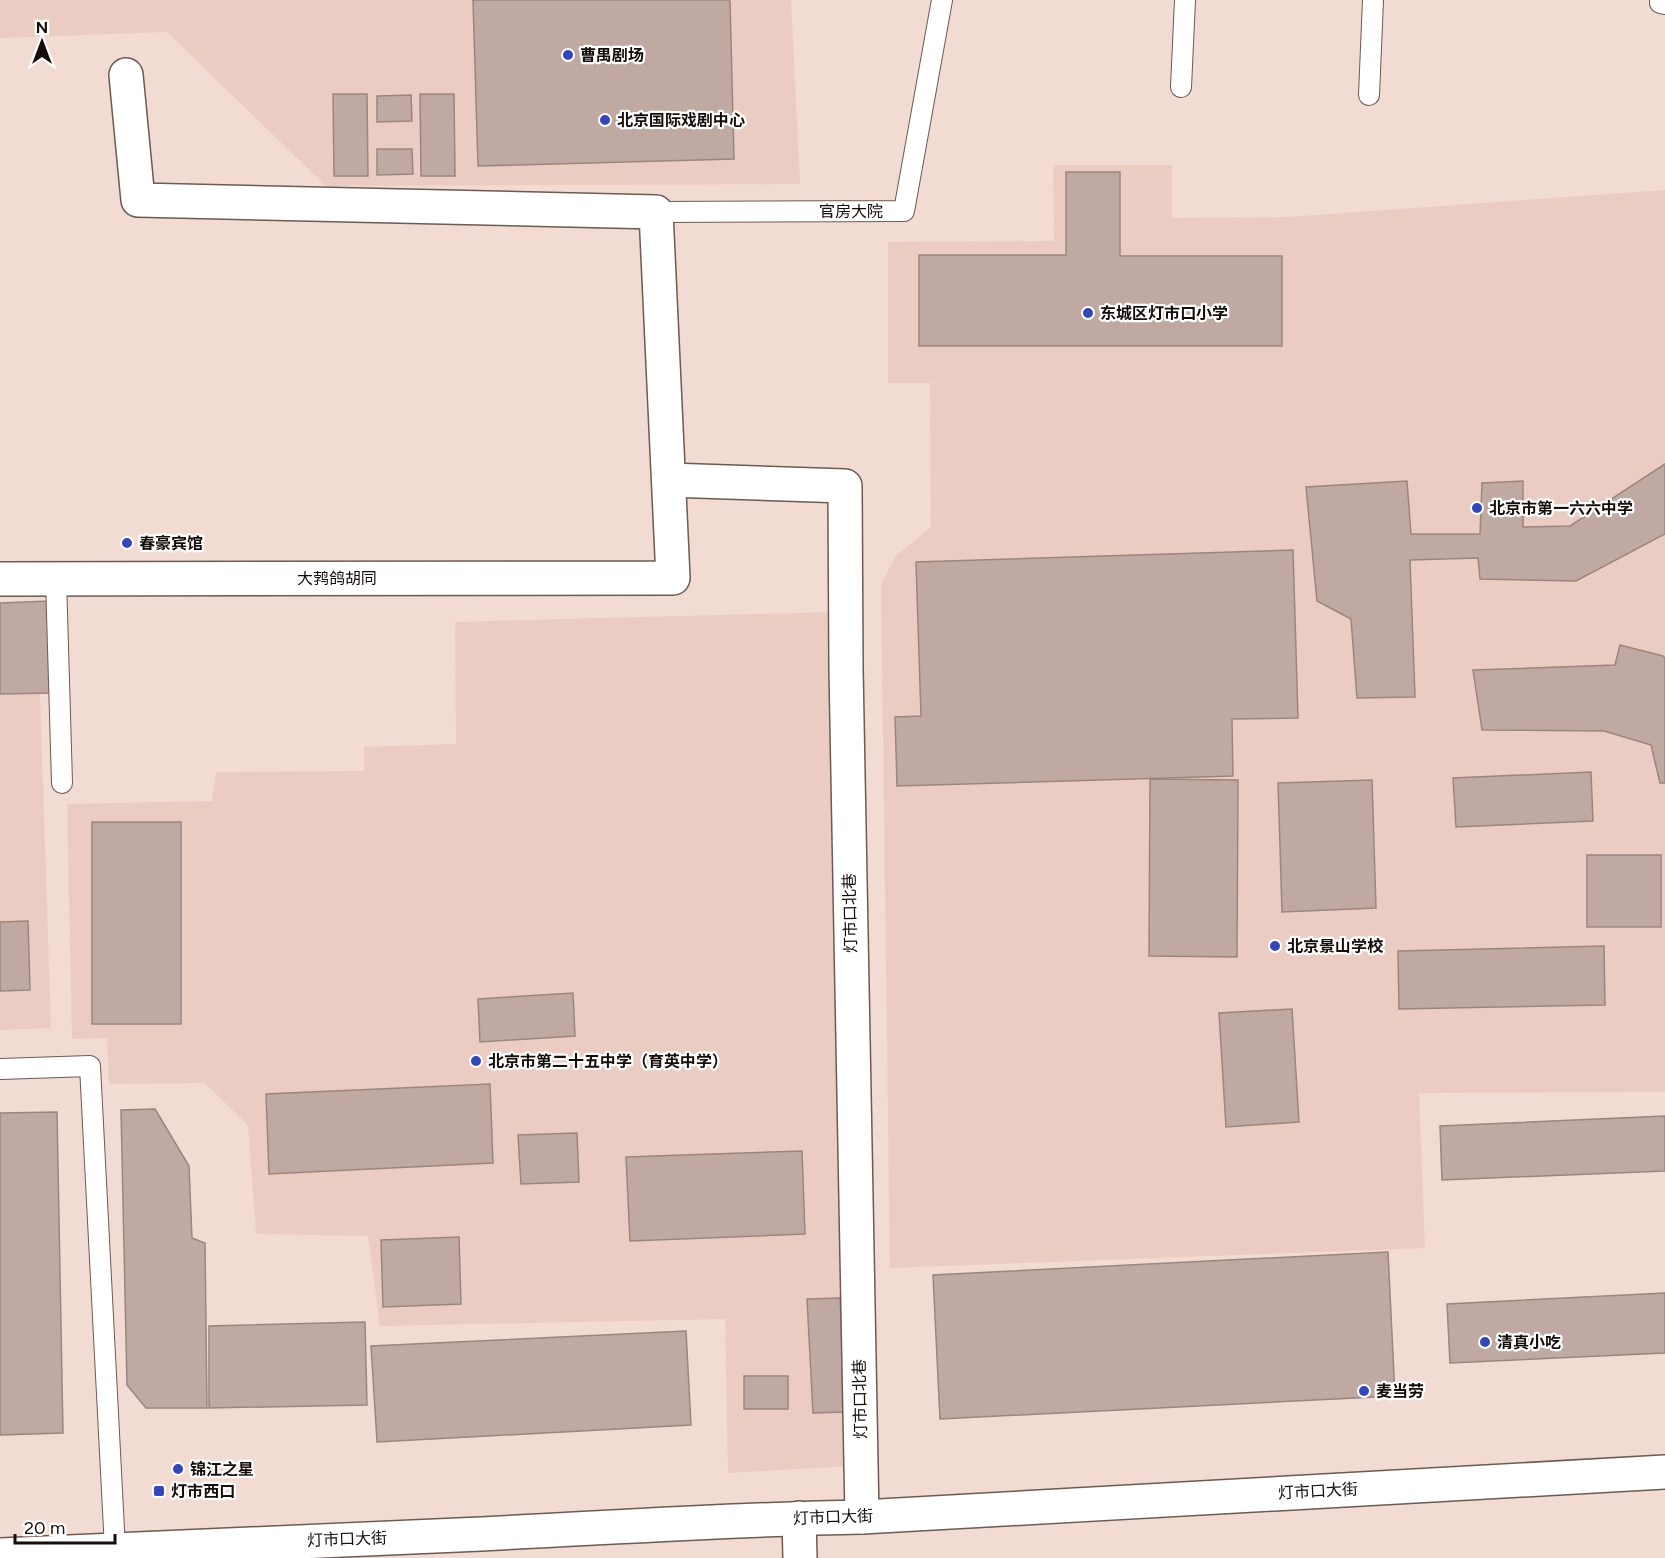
<svg xmlns="http://www.w3.org/2000/svg" width="1665" height="1558" viewBox="0 0 1665 1558" font-family="Figtree,'Noto Sans SC',sans-serif">
<style>
.built{fill:#ebccc2}
.building{fill:#bfa9a2;stroke:#9b867f;stroke-width:1.5}
.lines{fill:none;stroke-linecap:round;stroke-linejoin:round}
.lane-casing{stroke:#6d5a53;stroke-width:22}
.street-casing{stroke:#6d5a53;stroke-width:36}
.secondary-casing{stroke:#6d5a53;stroke-width:36}
.lane{stroke:#fff;stroke-width:20}
.street{stroke:#fff;stroke-width:33}
.secondary{stroke:#fff;stroke-width:33}
.poi-dot{fill:#3447b9;stroke:#fff;stroke-width:2}
.labels{text-anchor:middle;dominant-baseline:central;stroke-width:4.5;stroke-linejoin:round;paint-order:stroke}
.poi-label{font-size:16px;font-weight:bold;fill:#140d0a;stroke:#fff;text-anchor:start}
.street-label{font-size:16px;fill:#140d0a;stroke:#fff}
</style>
<rect width="100%" height="100%" fill="#f2dbd3"/>
<!-- built -->
<g class="built">
<polygon points="0,0 791,0 800,184 326,186 167,32 0,38"/>
<polygon points="1053,165 1172,165 1172,218 1288,217 1665,190 1665,1092 1419,1093 1425,1248 890,1268 881,584 896,556 931,527 930,383 888,383 888,242 1054,241"/>
<polygon points="49,601 52,693 40,694 51,1028 0,1030 0,603"/>
<polygon points="834,612 852,1466 728,1473 725,1319 380,1326 368,1236 256,1234 248,1125 205,1083 109,1084 107,1038 72,1039 67,804 212,801 216,772 364,771 364,747 456,744 455,622"/>
</g>
<!-- building -->
<g class="building">
<polygon points="473,0 730,0 734,159 478,166"/>
<polygon points="333,94 367,94 368,176 334,176"/>
<polygon points="420,94 454,94 455,176 421,176"/>
<polygon points="411,95 412,121 377,122 377,96"/>
<polygon points="377,149 412,149 413,174 377,175"/>
<polygon points="1066,172 1120,172 1120,256 1282,256 1282,346 919,346 919,255 1066,255"/>
<polygon points="1665,464 1665,534 1576,581 1480,579 1478,558 1410,560 1415,697 1357,698 1351,619 1317,601 1306,487 1407,481 1411,534 1480,534 1482,483 1523,481 1523,527 1570,526"/>
<polygon points="1293,550 1298,718 1232,719 1233,776 897,786 895,717 921,716 916,562"/>
<polygon points="49,601 52,693 0,694 0,603"/>
<polygon points="1620,645 1663,656 1665,658 1665,783 1660,783 1651,745 1604,731 1482,730 1473,670 1615,665"/>
<polygon points="1591,772 1593,821 1456,827 1453,778"/>
<polygon points="1150,779 1238,780 1237,957 1149,956"/>
<polygon points="1372,780 1376,908 1282,912 1278,783"/>
<rect x="92" y="822" width="89" height="202"/>
<rect x="1587" y="855" width="74" height="72"/>
<polygon points="28,921 30,990 0,991 0,922"/>
<polygon points="1604,946 1605,1005 1399,1009 1398,951"/>
<polygon points="573,993 575,1036 480,1042 478,999"/>
<polygon points="1292,1009 1299,1122 1226,1127 1219,1013"/>
<polygon points="490,1084 493,1163 269,1174 266,1094"/>
<polygon points="155,1109 189,1166 192,1238 205,1243 207,1408 146,1408 127,1385 121,1110"/>
<polygon points="57,1112 63,1433 0,1435 0,1113"/>
<polygon points="1665,1116 1665,1171 1442,1180 1440,1126"/>
<polygon points="577,1133 579,1182 521,1184 518,1135"/>
<polygon points="802,1151 805,1234 630,1241 626,1157"/>
<polygon points="459,1237 461,1304 383,1307 381,1240"/>
<polygon points="1388,1252 1395,1396 940,1419 933,1275"/>
<polygon points="1665,1293 1665,1353 1450,1363 1447,1304"/>
<polygon points="840,1298 845,1412 813,1413 807,1299"/>
<polygon points="365,1322 367,1405 209,1408 209,1326"/>
<polygon points="686,1331 691,1425 377,1442 371,1346"/>
<rect x="744" y="1376" width="44" height="33"/>
</g>
<g class="lines">
<defs>
<g id="lane">
<polyline points="1660,0 1660,3 1665,4"/>
<polyline points="1181,87 1185,0"/>
<polyline points="1369,95 1373,0"/>
<polyline points="656,212 904,211 942,0"/>
<polyline points="56,579 62,783"/>
<polyline points="0,1069 90,1066 115,1549"/>
</g>
<g id="street">
<polyline points="669,480 845,486 846,668 862,1517"/>
<polyline points="0,579 673,578 656,212 138,200 126,75"/>
<polyline points="799,1518 800,1558"/>
</g>
<path id="secondary" d="M0 1555C153 1547 306 1542 458 1535 593 1529 727 1519 862 1517L1665 1472"/>
</defs>
<!-- lane casing -->
<use href="#lane" class="lane-casing"/>
<!-- street casing -->
<use href="#street" class="street-casing"/>
<!-- secondary casing -->
<use href="#secondary" class="secondary-casing"/>
<!-- lane -->
<use href="#lane" class="lane"/>
<!-- street -->
<use href="#street" class="street"/>
<!-- secondary -->
<use href="#secondary" class="secondary"/>
</g>
<!-- markers -->
<g class="poi-dot">
<circle cx="568" cy="55" r="6"/>
<circle cx="605" cy="120" r="6"/>
<circle cx="1088" cy="313" r="6"/>
<circle cx="1477" cy="508" r="6"/>
<circle cx="127" cy="543" r="6"/>
<circle cx="1275" cy="946" r="6"/>
<circle cx="476" cy="1061" r="6"/>
<circle cx="1485" cy="1342" r="6"/>
<circle cx="1364" cy="1391" r="6"/>
<circle cx="178" cy="1469" r="6"/>
<rect x="153" y="1485" width="12" height="12" rx="3"/>
</g>
<g class="labels">
<!-- poi labels -->
<g class="poi-label">
<text x="580" y="55">曹禺剧场</text>
<text x="617" y="120">北京国际戏剧中心</text>
<text x="1100" y="313">东城区灯市口小学</text>
<text x="1489" y="508">北京市第一六六中学</text>
<text x="139" y="543">春豪宾馆</text>
<text x="1287" y="946">北京景山学校</text>
<text x="488" y="1061">北京市第二十五中学（育英中学）</text>
<text x="1497" y="1342">清真小吃</text>
<text x="1376" y="1391">麦当劳</text>
<text x="190" y="1469">锦江之星</text>
<text x="171" y="1491">灯市西口</text>
</g>
<!-- street labels -->
<g class="street-label">
<text x="851" y="211">官房大院</text>
<text x="337" y="578">大鹁鸽胡同</text>
<text transform="translate(850 913) rotate(-91)">灯市口北巷</text>
<text transform="translate(860 1399) rotate(-91)">灯市口北巷</text>
<text transform="translate(1318 1491) rotate(-3)">灯市口大街</text>
<text transform="translate(833 1517) rotate(-2)">灯市口大街</text>
<text transform="translate(347 1539) rotate(-2)">灯市口大街</text>
</g>
</g>
<!-- north arrow -->
<g transform="translate(42 42)" stroke="#ffffff" stroke-width="4.5" paint-order="stroke">
<path d="M0-4.5L10 22L0 15L-10 22Z" fill="#140d0a"/>
<text y="-9" font-size="16" font-weight="bold" text-anchor="middle" fill="#140d0a">N</text>
</g>
<!-- scale -->
<path d="M15 1534v9h100v-9" fill="none" stroke="#140d0a" stroke-width="3"/>
<text x="24" y="1534" font-size="18" fill="#140d0a" stroke="#ffffff" stroke-width="4.5" paint-order="stroke">20 m</text>
</svg>
